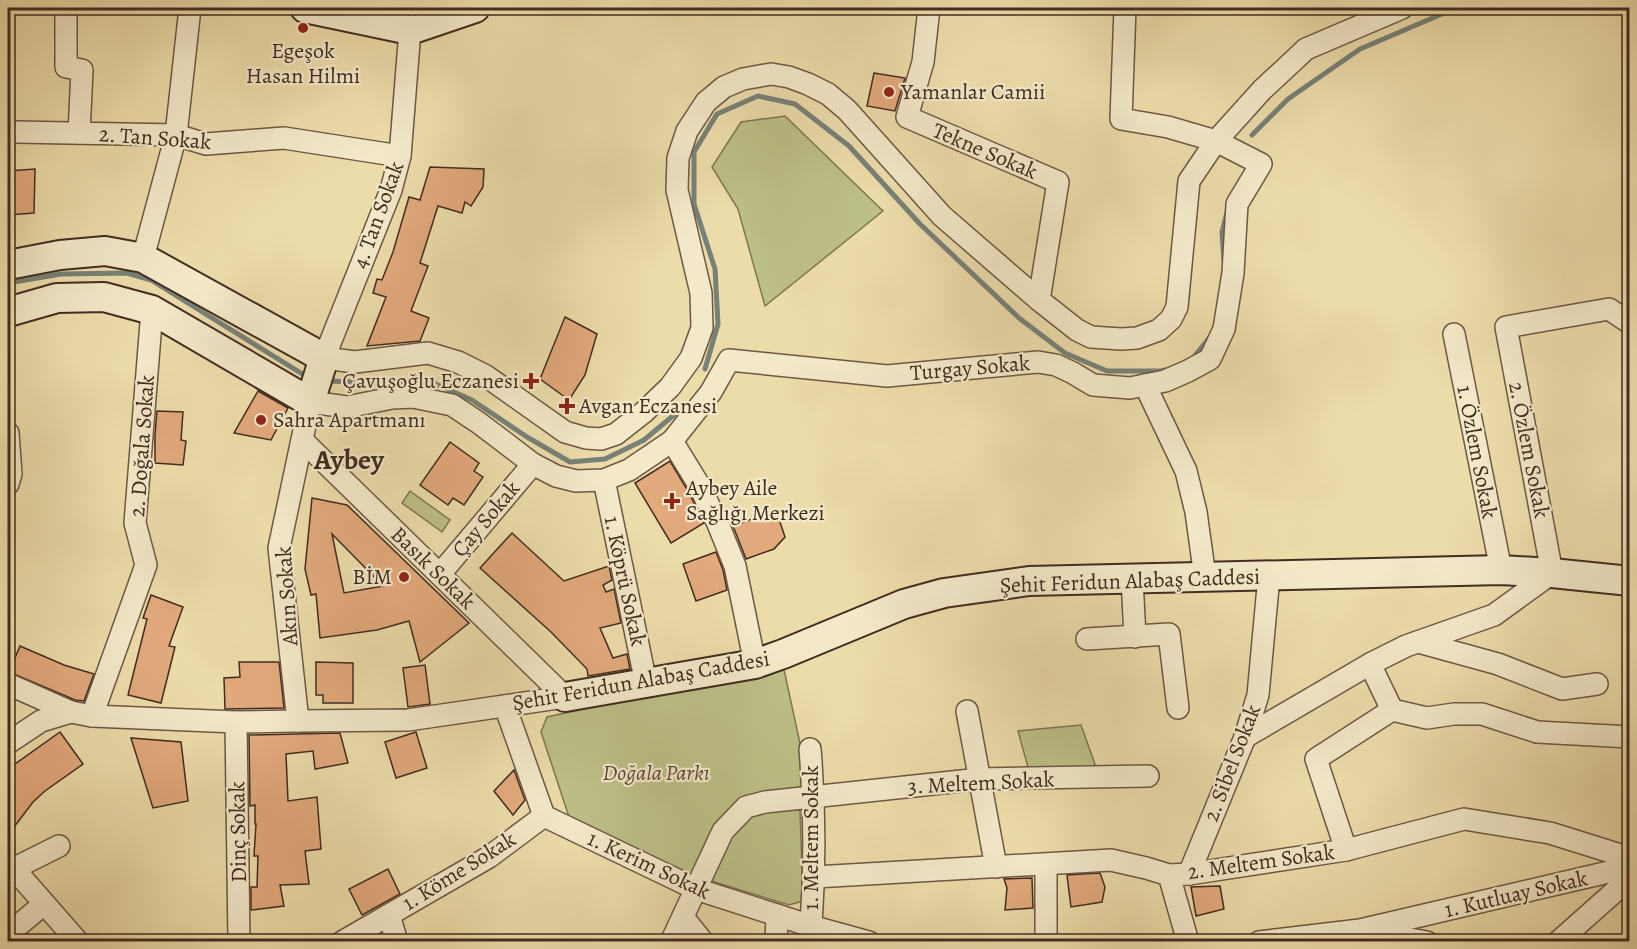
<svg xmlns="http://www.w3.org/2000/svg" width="1637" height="949" viewBox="0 0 1637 949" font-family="Alegreya,serif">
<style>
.green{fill:#bcbf86;stroke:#7e7654;stroke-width:1.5}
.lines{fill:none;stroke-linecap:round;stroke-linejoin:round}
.stream{stroke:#778178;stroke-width:5}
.building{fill:#e2a97c;stroke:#412c22;stroke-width:1.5;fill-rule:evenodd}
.street-casing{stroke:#6c5844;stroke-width:24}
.secondary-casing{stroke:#412c22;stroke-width:32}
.street{stroke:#f3e8c8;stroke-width:21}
.secondary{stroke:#f3e8c8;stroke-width:28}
.poi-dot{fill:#8f2418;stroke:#f3e8c8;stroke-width:2}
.labels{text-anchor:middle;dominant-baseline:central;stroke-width:4.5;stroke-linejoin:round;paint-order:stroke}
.poi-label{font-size:22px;fill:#412c22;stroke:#f3e8c8;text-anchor:start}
.street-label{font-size:22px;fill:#412c22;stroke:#f3e8c8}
.park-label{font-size:22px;font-style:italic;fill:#5a4936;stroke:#f3e8c8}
.district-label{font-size:28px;font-weight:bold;fill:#412c22;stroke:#f3e8c8}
</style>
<rect width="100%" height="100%" fill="#ecdcaa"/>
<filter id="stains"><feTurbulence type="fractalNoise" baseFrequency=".00333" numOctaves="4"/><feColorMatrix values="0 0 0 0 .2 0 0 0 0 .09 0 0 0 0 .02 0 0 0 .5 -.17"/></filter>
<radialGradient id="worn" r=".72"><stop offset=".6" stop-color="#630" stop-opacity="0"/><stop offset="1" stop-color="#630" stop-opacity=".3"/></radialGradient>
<!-- green -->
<g class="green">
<polygon points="785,116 883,211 765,306 738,209 712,167 741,122"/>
<polygon points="410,491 450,520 442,532 402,503"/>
<polygon points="783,665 809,785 758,796 726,813 697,877 570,820 541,732 547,717"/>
<polygon points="1081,725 1097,770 1029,771 1018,731"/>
<polygon points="800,810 803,901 789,905 711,881 727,832 750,812"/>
</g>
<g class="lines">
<!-- stream -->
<g class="stream">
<polyline points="1252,135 1288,99 1360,49 1456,8"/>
<polyline points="1224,261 1222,232 1227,212"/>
<polyline points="8,283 61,274 127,273 151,280 304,375"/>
<polyline points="1193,358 1210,337"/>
<polyline points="705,369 718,324 715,269 694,204 694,152 717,114 758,96 795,104 849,146 920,224 1019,318 1065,353 1107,371 1161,371 1165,370"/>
<polyline points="327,381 385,383 429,381 472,400 527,437 570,462 605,459 644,440 680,410"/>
</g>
</g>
<!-- building -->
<g class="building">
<polygon points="874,73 905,78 895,111 867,106"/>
<polygon points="430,167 484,169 483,187 471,206 465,202 462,213 438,206 420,263 428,266 411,311 429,318 420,341 367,346 386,297 373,293 377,279 382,280 393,252 409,197 420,200"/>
<polygon points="35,169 34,213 8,215 8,171"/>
<polygon points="565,317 597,334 585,375 569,400 540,379"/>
<polygon points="258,391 288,408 271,440 234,433"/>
<polygon points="157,411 183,412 181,440 186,441 183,465 155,463 155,435"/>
<polygon points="450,442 479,463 474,471 483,477 464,505 453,498 448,505 420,485"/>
<polygon points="670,461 688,491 704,523 671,543 635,483"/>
<path d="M312 498 347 505 469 623 420 662 409 621 377 630 320 638 316 594 311 595 305 569ZM332 534 383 586 344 593Z"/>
<polygon points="776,510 785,537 774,549 746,559 733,526"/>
<polygon points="512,533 564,581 609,566 612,580 603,585 606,592 614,589 621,623 600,628 613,658 627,654 630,669 588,676 587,669 551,632 480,568"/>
<polygon points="716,552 723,570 727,590 696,601 683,564"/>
<polygon points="151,595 183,607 169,646 175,647 161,703 128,695 147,619 143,618"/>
<polygon points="20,646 64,665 94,674 84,701 75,700 9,672"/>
<polygon points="239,662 279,662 284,708 225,709 224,678 240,677"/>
<polygon points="316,662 353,663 353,703 323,703 323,695 316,695"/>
<polygon points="425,665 430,704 408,707 403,668"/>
<polygon points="60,732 83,764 45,791 33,802 8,835 8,769"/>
<polygon points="416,732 427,768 396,778 385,742"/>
<polygon points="340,733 348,763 315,769 313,751 286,754 288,801 317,797 321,849 305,851 309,884 280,885 284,906 251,910 251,887 257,887 258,856 254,856 256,824 255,824 255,805 250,806 249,735"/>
<polygon points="131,738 181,742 188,801 153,808"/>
<polygon points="514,770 525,800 513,815 494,791"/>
<polygon points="388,869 400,894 362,915 349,889"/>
<polygon points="1100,873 1105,887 1102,902 1071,907 1067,875"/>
<polygon points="1032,878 1033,908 1005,910 1007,888 1004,879"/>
<polygon points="1220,886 1224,909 1196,916 1191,887"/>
</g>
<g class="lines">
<defs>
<g id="street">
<polyline points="66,8 66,67 82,70 79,133"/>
<polyline points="929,8 923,62 907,117 1058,182 1039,300"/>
<polyline points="410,30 400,156 391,190 324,358 355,362 428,353 458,362 486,376 565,432 586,438 601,439 616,434 644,412 670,387 691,358 702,328 701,293 677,190 678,158 687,131 706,102 724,87 743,79 771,74 789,77 808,84 828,94 847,110 942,216 1039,300 1077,330 1091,337 1121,339 1137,338 1159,330 1171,319 1177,307 1189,181 1216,141 1262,90 1306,49 1402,8"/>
<polyline points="16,132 176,135 206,144 284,138 400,156"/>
<polyline points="143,258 176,135 190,8"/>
<polyline points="1454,334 1501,570"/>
<polyline points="1145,385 1186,471 1196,512 1205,577"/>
<polyline points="8,433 11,474 8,484"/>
<polyline points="302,440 565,697"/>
<polyline points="672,441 699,485 718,524 735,566 755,664"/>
<polyline points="604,480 646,683"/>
<polyline points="440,574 533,464"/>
<polyline points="1132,579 1135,637"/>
<polyline points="1087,639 1169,634 1178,708"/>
<polyline points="1418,642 1498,664 1562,689 1597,684"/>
<polyline points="1370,664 1392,710"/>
<polyline points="8,684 71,712 92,716 236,722 298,721 408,720 565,697"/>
<polyline points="505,706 544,816 696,889 811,926 869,942"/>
<polyline points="1392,710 1427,718 1454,714 1482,714 1537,732 1630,737"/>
<polyline points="967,711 996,867"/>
<polyline points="92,716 146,565 135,523 152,310"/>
<polyline points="298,721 279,548 310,402 347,407 392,398 413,397 452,405 479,423 533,464 556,476 576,481 604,480 629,470 672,441 711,392 729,360 887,376 1038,362 1056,365 1073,373 1093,385 1130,388 1165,381 1188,371 1210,359 1224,329 1233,273 1237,204 1261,164 1216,141 1168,127 1121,119 1125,8"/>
<polyline points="236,722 239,942"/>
<polyline points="1245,737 1370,664 1406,646 1494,615 1552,573 1506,327 1609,309 1630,323"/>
<polyline points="8,743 41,721 71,712"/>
<path d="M810 749C815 808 815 867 811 926"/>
<polyline points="1346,850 1316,759 1392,710"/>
<polyline points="8,862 78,942"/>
<polyline points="1046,865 1046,942"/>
<polyline points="13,869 59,846"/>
<polyline points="1189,874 1245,737 1258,695 1269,576"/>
<polyline points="1169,875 1188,942"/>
<polyline points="815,877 1111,860 1146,868 1169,875 1189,874 1346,850 1464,819 1550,833 1630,858"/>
<polyline points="389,915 397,942"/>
<polyline points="683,917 703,942"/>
<polyline points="1371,932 1427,942"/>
<polyline points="8,934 44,904"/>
<polyline points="342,942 489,857 544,816"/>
<polyline points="671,942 723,831 746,807 765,802 980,779 1148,776"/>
<polyline points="776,942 777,915"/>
<polyline points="1259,942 1360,930 1630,867"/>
<polyline points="1558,942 1630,878"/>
</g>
<g id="secondary">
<polyline points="305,8 410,30 475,8"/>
<polyline points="8,265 60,255 105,251 143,258 324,358 310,402 152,310 104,297 57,298 8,312"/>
<polyline points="565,697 755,664 783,654 904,604 944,593 1029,581 1501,570 1552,573 1630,581"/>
</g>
</defs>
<!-- street casing -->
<use href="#street" class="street-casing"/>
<!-- secondary casing -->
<use href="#secondary" class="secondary-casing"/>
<!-- street -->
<use href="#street" class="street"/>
<!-- secondary -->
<use href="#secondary" class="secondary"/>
</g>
<!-- markers -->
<g class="poi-dot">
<circle cx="303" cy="28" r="6"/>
<circle cx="889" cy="92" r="6"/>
<path d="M528 372h6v6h6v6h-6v6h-6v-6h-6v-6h6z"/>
<path d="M564 397h6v6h6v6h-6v6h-6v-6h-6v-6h6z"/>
<circle cx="261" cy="420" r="6"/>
<path d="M669 492h6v6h6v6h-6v6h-6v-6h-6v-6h6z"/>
<circle cx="404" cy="577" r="6"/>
</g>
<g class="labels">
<!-- poi labels -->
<g class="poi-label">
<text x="303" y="51" text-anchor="middle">Egeşok<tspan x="303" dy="25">Hasan Hilmi</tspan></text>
<text x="901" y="92">Yamanlar Camii</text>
<text x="519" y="381" text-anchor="end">Çavuşoğlu Eczanesi</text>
<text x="579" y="406">Avgan Eczanesi</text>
<text x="273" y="420">Sahra Apartmanı</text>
<text x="686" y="488">Aybey Aile<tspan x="686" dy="25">Sağlığı Merkezi</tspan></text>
<text x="392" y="577" text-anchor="end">BİM</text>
</g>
<!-- street labels -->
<g class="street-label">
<text transform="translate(155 138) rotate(4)">2. Tan Sokak</text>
<text transform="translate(985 151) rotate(23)">Tekne Sokak</text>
<text transform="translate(378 215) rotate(-70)">4. Tan Sokak</text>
<text transform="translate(970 368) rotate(-5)">Turgay Sokak</text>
<text transform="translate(142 446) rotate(-86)">2. Doğala Sokak</text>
<text transform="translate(1529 450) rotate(79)">2. Özlem Sokak</text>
<text transform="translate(1477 452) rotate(79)">1. Özlem Sokak</text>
<text transform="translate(486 519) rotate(-50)">Çay Sokak</text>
<text transform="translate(433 568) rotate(44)">Basık Sokak</text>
<text transform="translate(625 581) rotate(78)">1. Köprü Sokak</text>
<text transform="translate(1130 581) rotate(-2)">Şehit Feridun Alabaş Caddesi</text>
<text transform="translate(287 596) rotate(-94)">Akın Sokak</text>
<text transform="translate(641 681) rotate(-10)">Şehit Feridun Alabaş Caddesi</text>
<text transform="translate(1232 763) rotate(-69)">2. Sibel Sokak</text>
<text transform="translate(981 783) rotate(-3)">3. Meltem Sokak</text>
<text transform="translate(238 832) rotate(-91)">Dinç Sokak</text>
<text transform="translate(811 838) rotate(-90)">1. Meltem Sokak</text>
<text transform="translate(1261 862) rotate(-8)">2. Meltem Sokak</text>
<text transform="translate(649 865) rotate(25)">1. Kerim Sokak</text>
<text transform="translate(459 871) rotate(-32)">1. Köme Sokak</text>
<text transform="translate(1516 894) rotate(-13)">1. Kutluay Sokak</text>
</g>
<!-- park labels -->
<g class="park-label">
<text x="656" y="773">Doğala Parkı</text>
</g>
<!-- district labels -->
<g class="district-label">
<text x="349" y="460">Aybey</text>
</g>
</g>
<!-- margin -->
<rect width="1637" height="949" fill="none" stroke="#ecdcaa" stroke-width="30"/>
<rect x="9" y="9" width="1619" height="931" fill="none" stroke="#412c22" stroke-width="3"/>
<rect x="15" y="15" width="1607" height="919" fill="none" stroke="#412c22" stroke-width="1.5"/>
<rect width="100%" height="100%" filter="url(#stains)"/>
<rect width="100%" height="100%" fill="url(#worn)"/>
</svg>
